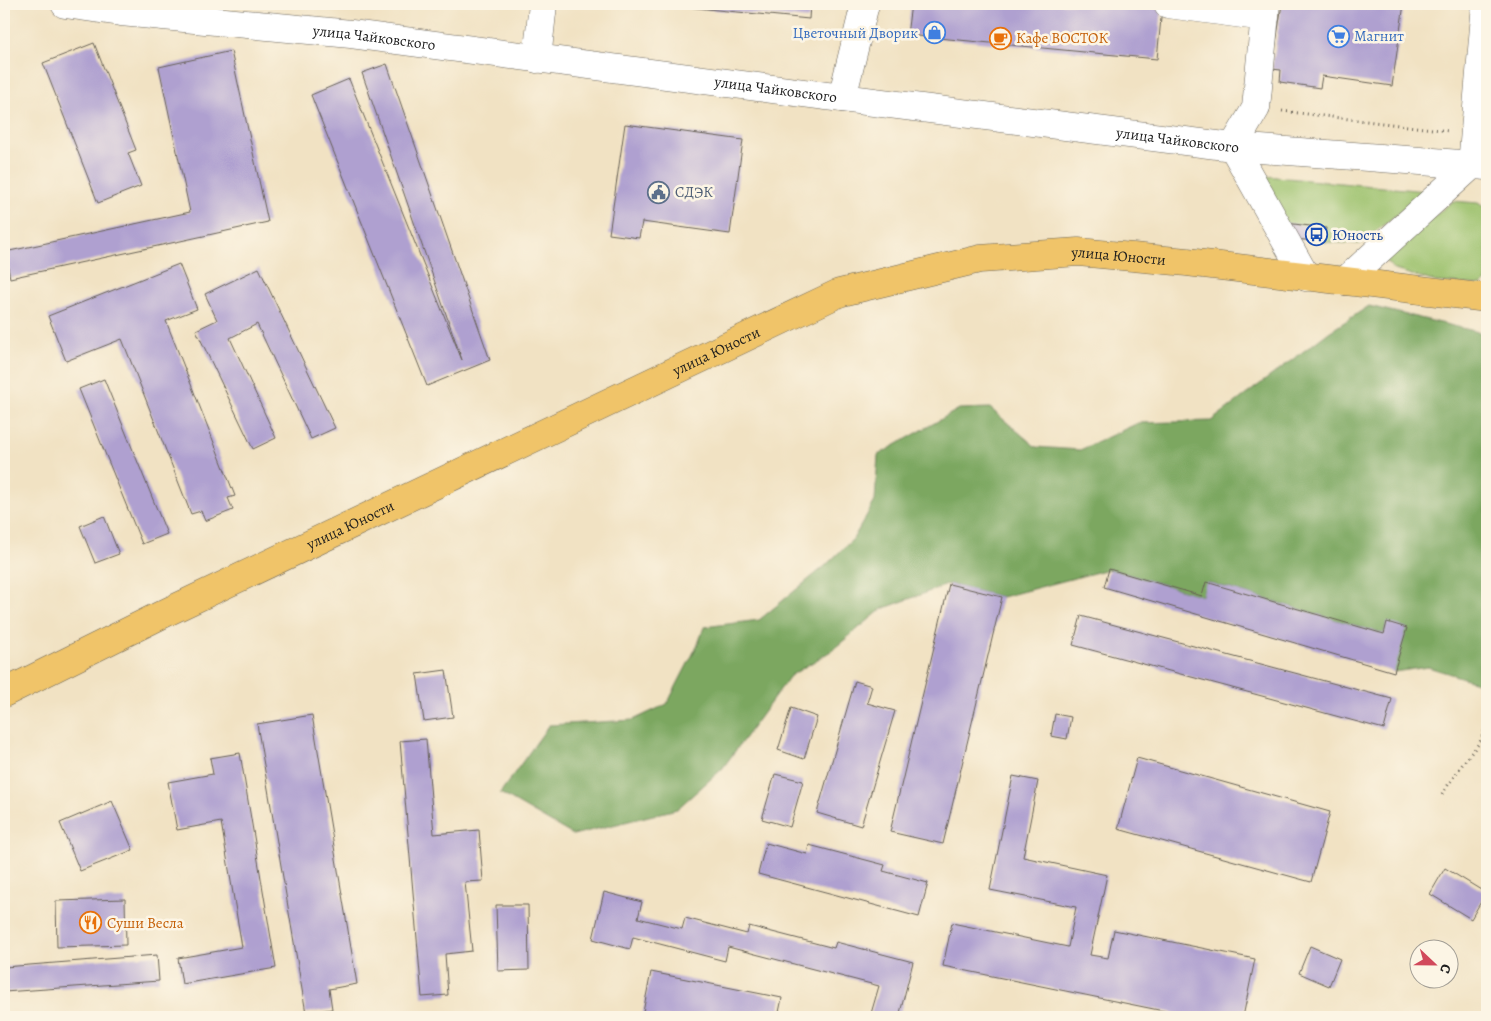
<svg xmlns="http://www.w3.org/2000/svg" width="1491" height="1021" viewBox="0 0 1491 1021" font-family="Alegreya,serif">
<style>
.green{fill:#9bc16c;stroke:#5c6e44}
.forest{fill:#7ca760;stroke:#4c623e}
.building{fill:#afa0d0}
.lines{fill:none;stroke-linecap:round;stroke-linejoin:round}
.minor-casing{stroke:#676156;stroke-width:29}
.major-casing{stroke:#676156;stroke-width:29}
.path{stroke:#676156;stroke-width:3;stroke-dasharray:1 4;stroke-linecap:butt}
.minor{stroke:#fff;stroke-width:28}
.major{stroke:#f0c469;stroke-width:28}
.labels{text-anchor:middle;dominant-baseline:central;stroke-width:5;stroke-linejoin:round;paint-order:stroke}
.shop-label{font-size:15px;fill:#366cbe;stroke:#fcf5e5;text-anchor:end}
.street-label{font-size:15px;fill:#1c1c1c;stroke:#fcf5e5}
.food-label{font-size:15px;fill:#c56008;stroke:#fcf5e5;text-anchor:start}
.service-label{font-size:15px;fill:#4e5e75;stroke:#fcf5e5;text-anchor:start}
.transit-label{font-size:15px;fill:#164399;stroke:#fcf5e5;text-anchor:start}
</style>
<rect width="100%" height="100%" fill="#fcf5e5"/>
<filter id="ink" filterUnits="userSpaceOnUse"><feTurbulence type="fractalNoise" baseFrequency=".02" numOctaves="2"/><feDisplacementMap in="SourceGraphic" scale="10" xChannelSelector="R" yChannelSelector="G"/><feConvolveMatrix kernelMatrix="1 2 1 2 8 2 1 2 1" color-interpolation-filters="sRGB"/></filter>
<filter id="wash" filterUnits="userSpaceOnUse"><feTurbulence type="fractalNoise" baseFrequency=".0096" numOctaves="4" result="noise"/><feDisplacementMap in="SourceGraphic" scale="20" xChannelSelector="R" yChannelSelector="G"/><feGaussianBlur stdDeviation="1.12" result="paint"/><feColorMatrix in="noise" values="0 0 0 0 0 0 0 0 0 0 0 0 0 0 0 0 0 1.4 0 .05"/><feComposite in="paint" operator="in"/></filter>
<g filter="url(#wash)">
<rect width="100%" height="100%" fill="#f1e2c3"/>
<!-- green -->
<g class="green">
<polygon points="1244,174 1426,191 1360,244 1324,242 1325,228 1287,224"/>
<polygon points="1453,201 1478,203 1487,209 1487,280 1482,285 1436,282 1395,270 1382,258"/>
</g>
<!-- forest -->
<polygon class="forest" points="1369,306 1487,334 1486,685 1428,667 1394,672 1387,623 1384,634 1207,582 1202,596 1109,569 1002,597 949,584 882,609 831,651 790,676 722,769 677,809 573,835 500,793 549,725 633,720 667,704 698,644 704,627 759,620 825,566 853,539 875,501 878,455 959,409 990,408 1036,447 1080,450 1138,423 1211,421 1329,332"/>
<g id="blocks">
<!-- building -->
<g class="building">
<polygon points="666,4 810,4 809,19 666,5"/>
<polygon points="911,4 1117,4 1162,8 1157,59 907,35"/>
<polygon points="1282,4 1404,4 1392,86 1322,76 1320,88 1280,82 1281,70 1272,69"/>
<polygon points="94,43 136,150 128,153 141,186 98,203 43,63"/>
<polygon points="231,51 268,222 10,278 5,252 190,212 159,67"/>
<polygon points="387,64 490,360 427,386 311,95 349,79 462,360 362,73"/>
<polygon points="625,124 743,140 730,234 642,222 639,238 609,234"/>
<polygon points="1286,223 1326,228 1324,242 1285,238"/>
<polygon points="179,264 197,309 166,321 235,496 228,498 233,510 205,521 201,511 191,514 122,339 66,361 48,316"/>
<polygon points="259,268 335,428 311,439 257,324 230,338 276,438 253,449 196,330 217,320 205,294"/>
<polygon points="104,379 167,534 142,544 79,389"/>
<polygon points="104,516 119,554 95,563 80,526"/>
<polygon points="1109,569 1202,596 1206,582 1384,634 1387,622 1407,628 1394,672 1104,587"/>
<polygon points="949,584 1002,597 943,844 890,832"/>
<polygon points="1081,616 1392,699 1384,729 1073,645"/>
<polygon points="446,670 453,717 424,721 417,674"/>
<polygon points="855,681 872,686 867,703 895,711 861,826 817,813"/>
<polygon points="791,708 817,717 804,759 778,750"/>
<polygon points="1055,714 1071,717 1067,739 1051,736"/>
<polygon points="312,715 357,984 329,989 332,1009 306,1013 257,724"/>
<polygon points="426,739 434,834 479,830 483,881 465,882 472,951 445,954 448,995 422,997 400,741"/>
<polygon points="240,753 276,968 182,984 178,958 242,947 221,822 177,830 168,782 213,774 210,758"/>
<polygon points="1137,758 1330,812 1311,882 1118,829"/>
<polygon points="775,774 803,781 790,827 762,819"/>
<polygon points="1013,776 1038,781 1023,857 1107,875 1090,955 1108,958 1114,930 1255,959 1243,1017 1193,1017 943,966 952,923 1068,947 1076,907 990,890"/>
<polygon points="112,801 133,850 80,871 60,823"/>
<polygon points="766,843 807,854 809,845 885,865 883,871 928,883 919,917 758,874"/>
<polygon points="1445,868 1486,893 1471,919 1430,894"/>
<polygon points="604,892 642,902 638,918 682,929 685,918 747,934 749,926 834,948 836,942 913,962 899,1017 870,1017 879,986 728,947 725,961 633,937 630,949 593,939"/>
<polygon points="125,899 126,945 57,947 56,901"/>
<polygon points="496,905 528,905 529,970 498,971"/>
<polygon points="1310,946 1340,959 1329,986 1299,973"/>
<polygon points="157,955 159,981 4,992 4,967"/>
<polygon points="651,972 782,998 778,1017 642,1017"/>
</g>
</g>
</g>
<g filter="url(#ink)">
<use href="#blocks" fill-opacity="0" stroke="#676156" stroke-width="1"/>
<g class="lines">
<defs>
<g id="minor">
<path id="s1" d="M65 4 121 12 351 34 842 98 1233 147 1487 166"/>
<polyline points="1168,4 1265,17"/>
<polyline points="1266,4 1256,108 1233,147 1306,277"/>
<polyline points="537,59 543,4"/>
<polyline points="842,98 865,4"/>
<polyline points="1345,281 1472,165 1486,4"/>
</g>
<g id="major">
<path id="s2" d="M4 693 165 613 839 293 980 259 1078 252 1187 262 1487 298"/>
</g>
</defs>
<!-- minor casing -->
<use href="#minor" class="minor-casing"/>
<!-- major casing -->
<use href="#major" class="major-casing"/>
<!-- path -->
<g class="path">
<polyline points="1282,111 1449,131"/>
<polyline points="1442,794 1464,762 1480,742 1487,724"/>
</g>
<!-- minor -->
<use href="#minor" class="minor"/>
<!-- major -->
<use href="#major" class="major"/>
</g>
</g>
<!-- icons -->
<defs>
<symbol id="shop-ring" viewBox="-11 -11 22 22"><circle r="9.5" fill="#fcf5e5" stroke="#3f7fe0" stroke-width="1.5"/><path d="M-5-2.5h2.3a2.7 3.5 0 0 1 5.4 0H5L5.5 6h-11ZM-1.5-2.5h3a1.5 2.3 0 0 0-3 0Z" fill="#3f7fe0"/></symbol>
<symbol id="supermarket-ring" viewBox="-11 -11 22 22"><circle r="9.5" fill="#fcf5e5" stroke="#3f7fe0" stroke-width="1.5"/><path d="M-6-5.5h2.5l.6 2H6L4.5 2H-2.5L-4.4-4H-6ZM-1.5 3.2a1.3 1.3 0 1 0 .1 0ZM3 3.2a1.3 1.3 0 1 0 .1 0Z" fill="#3f7fe0"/></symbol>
<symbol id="cafe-ring" viewBox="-11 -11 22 22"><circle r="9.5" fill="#fcf5e5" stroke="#e8710a" stroke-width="1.5"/><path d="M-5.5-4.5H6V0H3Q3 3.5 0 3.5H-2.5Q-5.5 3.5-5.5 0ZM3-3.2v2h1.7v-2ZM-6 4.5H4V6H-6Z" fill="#e8710a"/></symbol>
<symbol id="civic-ring" viewBox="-11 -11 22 22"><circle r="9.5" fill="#fcf5e5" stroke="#5c6f8a" stroke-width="1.5"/><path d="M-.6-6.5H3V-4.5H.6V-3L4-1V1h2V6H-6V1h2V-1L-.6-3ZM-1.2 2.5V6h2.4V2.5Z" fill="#5c6f8a"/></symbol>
<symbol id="bus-ring" viewBox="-11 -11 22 22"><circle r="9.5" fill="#fcf5e5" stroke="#1a4fb4" stroke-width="1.5"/><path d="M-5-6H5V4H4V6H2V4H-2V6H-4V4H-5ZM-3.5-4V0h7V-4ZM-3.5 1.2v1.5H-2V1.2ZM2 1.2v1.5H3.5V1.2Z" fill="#1a4fb4"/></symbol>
<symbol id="restaurant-ring" viewBox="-11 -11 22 22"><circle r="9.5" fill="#fcf5e5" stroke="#e8710a" stroke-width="1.5"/><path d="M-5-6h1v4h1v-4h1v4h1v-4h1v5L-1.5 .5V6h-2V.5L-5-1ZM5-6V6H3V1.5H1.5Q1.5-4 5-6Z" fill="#e8710a"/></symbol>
</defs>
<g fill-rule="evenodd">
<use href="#shop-ring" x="922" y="20" width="25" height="25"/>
<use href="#supermarket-ring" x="1326" y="24" width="25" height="25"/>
<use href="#cafe-ring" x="988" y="26" width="25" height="25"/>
<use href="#civic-ring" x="646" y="180" width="25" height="25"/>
<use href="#bus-ring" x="1304" y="222" width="25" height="25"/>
<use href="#restaurant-ring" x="78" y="910" width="25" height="25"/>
</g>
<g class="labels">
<!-- shop labels -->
<g class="shop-label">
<text x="918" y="33">Цветочный Дворик</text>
<text x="1354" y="36" text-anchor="start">Магнит</text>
</g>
<!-- street labels -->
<g class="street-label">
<text stroke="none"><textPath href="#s1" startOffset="311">улица Чайковского</textPath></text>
<text stroke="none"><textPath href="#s1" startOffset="716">улица Чайковского</textPath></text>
<text stroke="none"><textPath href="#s1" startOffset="1121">улица Чайковского</textPath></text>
<text stroke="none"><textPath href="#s2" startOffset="1210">улица Юности</textPath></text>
<text stroke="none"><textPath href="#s2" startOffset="790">улица Юности</textPath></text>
<text stroke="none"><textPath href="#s2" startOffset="385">улица Юности</textPath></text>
</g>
<!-- food labels -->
<g class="food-label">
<text x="1016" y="38">Кафе ВОСТОК</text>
<text x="107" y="923">Суши Весла</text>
</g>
<!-- service labels -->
<g class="service-label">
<text x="675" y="192">СДЭК</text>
</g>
<!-- transit labels -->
<g class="transit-label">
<text x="1332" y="235">Юность</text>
</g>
</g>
<!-- margin -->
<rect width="1491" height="1021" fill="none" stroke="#fcf5e5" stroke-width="20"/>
<!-- north arrow -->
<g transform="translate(1434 964) rotate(112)"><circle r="24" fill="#fcf5e5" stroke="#a29e95"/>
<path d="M0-4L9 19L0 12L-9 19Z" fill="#d1495b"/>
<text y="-8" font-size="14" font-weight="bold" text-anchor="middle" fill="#1c1c1c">С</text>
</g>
</svg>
